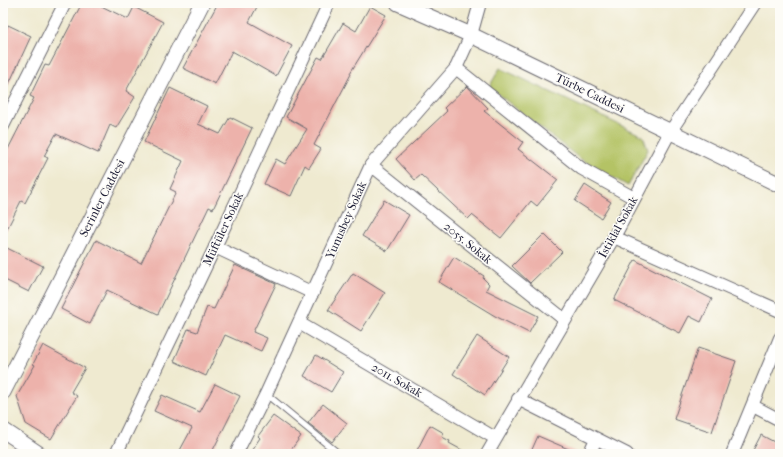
<svg xmlns="http://www.w3.org/2000/svg" width="783" height="457" viewBox="0 0 783 457" font-family="'IM FELL French Canon',serif">
<style>
.green{fill:#b4c365;stroke:#6b7250}
.building{fill:#edb2ab}
.lines{fill:none;stroke-linecap:round;stroke-linejoin:round}
.service-casing{stroke:#6a686f;stroke-width:8}
.minor-casing{stroke:#6a686f;stroke-width:14}
.tertiary-casing{stroke:#6a686f;stroke-width:17}
.service{stroke:#fff;stroke-width:6}
.minor{stroke:#fff;stroke-width:12}
.tertiary{stroke:#fff;stroke-width:15}
.labels{text-anchor:middle;dominant-baseline:central;stroke-width:3;stroke-linejoin:round;paint-order:stroke}
.street-label{font-size:12px;fill:#22223b;stroke:#fdfcf7}
</style>
<rect width="100%" height="100%" fill="#fdfcf7"/>
<filter id="ink" filterUnits="userSpaceOnUse"><feTurbulence type="fractalNoise" baseFrequency=".025" numOctaves="2"/><feDisplacementMap in="SourceGraphic" scale="8" xChannelSelector="R" yChannelSelector="G"/><feConvolveMatrix kernelMatrix="1 2 1 2 8 2 1 2 1" color-interpolation-filters="sRGB"/></filter>
<filter id="wash" filterUnits="userSpaceOnUse"><feTurbulence type="fractalNoise" baseFrequency=".012" numOctaves="4" result="noise"/><feDisplacementMap in="SourceGraphic" scale="16" xChannelSelector="R" yChannelSelector="G"/><feGaussianBlur stdDeviation="0.9" result="paint"/><feColorMatrix in="noise" values="0 0 0 0 0 0 0 0 0 0 0 0 0 0 0 0 0 1.4 0 .05"/><feComposite in="paint" operator="in"/></filter>
<g filter="url(#wash)">
<rect width="100%" height="100%" fill="#efead0"/>
<!-- green -->
<polygon class="green" points="500,68 643,136 648,150 628,186 579,158 489,87"/>
<g id="blocks">
<!-- building -->
<g class="building">
<polygon points="82,3 95,3 128,19 134,7 163,22 126,91 135,97 116,128 110,125 98,153 56,134 44,156 48,158 25,203 21,201 3,237 3,171 8,162 3,159 34,98 30,96 45,65 49,66"/>
<polygon points="218,3 259,3 249,22 292,46 276,76 232,51 215,84 183,68"/>
<polygon points="370,6 386,15 350,73 351,74 314,145 321,149 309,168 305,165 291,196 264,184 276,159 285,164 307,129 286,117 318,57 322,59 343,23 356,31"/>
<polygon points="8,25 31,36 3,97 3,36"/>
<polygon points="467,86 488,108 484,111 523,142 518,149 558,180 537,206 531,201 501,238 472,215 468,219 421,175 415,180 396,159 447,111 444,108"/>
<polygon points="170,88 207,106 198,124 220,134 230,117 252,128 213,209 209,207 158,314 107,290 90,324 61,309 96,240 141,263 176,192 170,189 183,161 144,142"/>
<polygon points="585,185 611,202 601,218 575,201"/>
<polygon points="384,200 409,215 387,251 362,236"/>
<polygon points="544,234 562,252 530,283 512,266"/>
<polygon points="3,246 43,266 29,292 3,279"/>
<polygon points="454,257 484,276 483,278 489,284 486,290 538,316 529,333 495,316 439,282"/>
<polygon points="635,260 712,299 701,322 689,316 680,333 614,300"/>
<polygon points="235,265 276,284 253,332 267,338 261,351 225,335 206,376 174,361 188,329 197,332 207,307 214,309"/>
<polygon points="353,273 385,293 361,331 328,310"/>
<polygon points="477,336 509,357 485,395 453,374"/>
<polygon points="43,345 85,368 71,392 77,396 51,439 26,424 17,396 35,365 33,364"/>
<polygon points="698,348 736,361 712,432 674,419"/>
<polygon points="316,355 343,372 331,392 304,376"/>
<polygon points="215,384 240,396 211,454 178,454 192,428 154,411 162,395 200,412"/>
<polygon points="323,404 347,423 332,442 308,423"/>
<polygon points="273,416 301,436 288,454 249,454 260,438 258,436"/>
<polygon points="430,425 444,433 442,437 450,441 449,443 469,454 415,454"/>
<polygon points="761,435 780,445 780,454 751,454"/>
<polygon points="538,436 580,454 530,454"/>
</g>
</g>
</g>
<g filter="url(#ink)">
<use href="#blocks" fill-opacity="0" stroke="#6a686f" stroke-width="1"/>
<g class="lines">
<defs>
<polyline id="service" points="266,394 339,454"/>
<g id="minor">
<polyline points="456,68 582,169 634,198"/>
<polyline points="3,126 65,3"/>
<polyline points="371,165 565,320"/>
<polyline points="614,237 780,311"/>
<polyline points="215,247 313,293"/>
<polyline points="299,323 495,438"/>
<polyline points="518,399 627,454"/>
<polyline points="753,406 780,420"/>
<polyline points="116,454 215,247 329,3"/>
<polyline points="236,454 266,394 371,165 456,68 471,35 480,3"/>
<polyline points="487,454 614,237 670,132 755,3"/>
<polyline points="589,454 596,439"/>
<polyline points="732,454 780,338"/>
</g>
<g id="tertiary">
<polyline points="398,3 471,35 780,185"/>
<polyline points="3,392 202,3"/>
<polyline points="3,430 39,454"/>
</g>
</defs>
<!-- service casing -->
<use href="#service" class="service-casing"/>
<!-- minor casing -->
<use href="#minor" class="minor-casing"/>
<!-- tertiary casing -->
<use href="#tertiary" class="tertiary-casing"/>
<!-- service -->
<use href="#service" class="service"/>
<!-- minor -->
<use href="#minor" class="minor"/>
<!-- tertiary -->
<use href="#tertiary" class="tertiary"/>
</g>
</g>
<g class="labels">
<!-- street labels -->
<g class="street-label">
<text transform="translate(590 93) rotate(26)">Türbe Caddesi</text>
<text transform="translate(102 198) rotate(-63)">Serinler Caddesi</text>
<text transform="translate(346 220) rotate(-66)">Yunusbey Sokak</text>
<text transform="translate(618 227) rotate(-61)">İstiklal Sokak</text>
<text transform="translate(223 229) rotate(-65)">Müftüler Sokak</text>
<text transform="translate(468 243) rotate(39)">2055. Sokak</text>
<text transform="translate(397 380) rotate(30)">2011. Sokak</text>
</g>
</g>
<!-- margin -->
<rect width="783" height="457" fill="none" stroke="#fdfcf7" stroke-width="16"/>
</svg>
